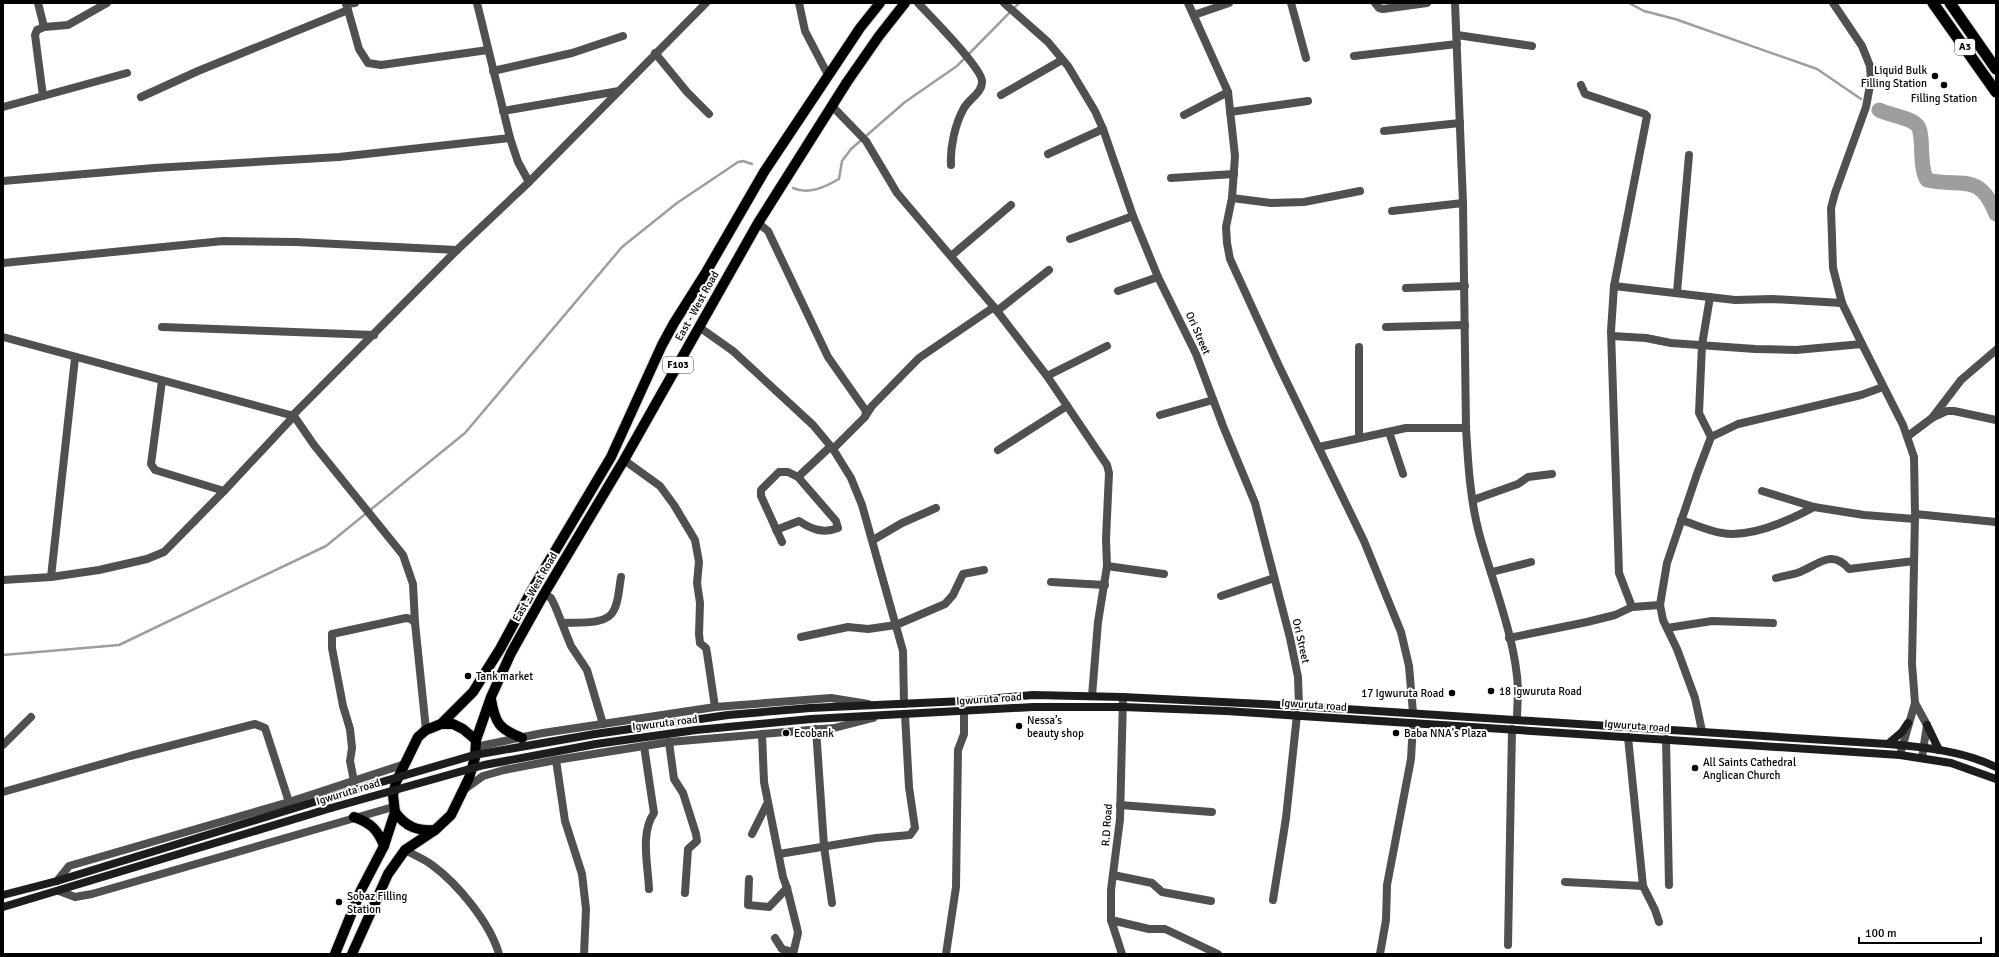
<svg xmlns="http://www.w3.org/2000/svg" width="1999" height="957" viewBox="0 0 1999 957" font-family="Signika,sans-serif">
<style>
.lines{fill:none;stroke-linecap:round;stroke-linejoin:round}
.stream{stroke:#9e9e9e;stroke-width:2.5}
.river{stroke:#9e9e9e;stroke-width:15}
.primary-casing{stroke:#dbdbdb;stroke-width:12}
.trunk-casing{stroke:#dbdbdb;stroke-width:13}
.minor{stroke:#505050;stroke-width:8}
.tertiary{stroke:#505050;stroke-width:8}
.secondary{stroke:#1d1d1d;stroke-width:8}
.primary{stroke:#000;stroke-width:10}
.trunk{stroke:#000;stroke-width:11}
.secondary-bridge{stroke:#1d1d1d;stroke-width:8}
.poi-dot{fill:#000;stroke:#fff;stroke-width:1.5}
.labels{text-anchor:middle;dominant-baseline:central;stroke-width:4;stroke-linejoin:round;paint-order:stroke}
.shield{fill:#fff;stroke:#4c4c4c;stroke-width:1}
.shield-label{font-size:10px;font-weight:bold;fill:#000}
.poi-label{font-size:11px;fill:#000;stroke:#fff;text-anchor:start}
.street-label{font-size:11px;fill:#000;stroke:#fff}
</style>
<rect width="100%" height="100%" fill="#fff"/>
<g class="lines">
<!-- stream -->
<g class="stream">
<polyline points="1629,3 1644,11 1675,19 1817,69 1861,99"/>
<path d="M793 188C809 195 825 187 839 179L842 161 851 149 905 102 957 66 1019 3"/>
<polyline points="3,655 119,645 326,546 465,433 622,247 677,203 738,162 743,161 752,164"/>
</g>
<!-- river -->
<path class="river" d="M1879 110C1889 115 1909 117 1917 125 1925 134 1918 165 1927 180 1962 188 1979 171 1996 214"/>
<defs>
<g id="primary">
<path d="M491 699C495 723 499 729 522 738"/>
<polyline points="441,724 473,692 500,649 533,588 611,457 662,345 674,323 705,274 764,172 860,28 880,3"/>
<path d="M395 812C406 827 417 831 435 830"/>
<path d="M354 817C371 823 378 830 384 846"/>
<polyline points="335,954 361,890 384,846 395,812 393,795 396,782 418,737 426,730 441,724 453,724 463,729 476,740"/>
<polyline points="352,954 388,874 405,850 435,830 451,815 469,778 475,758 476,740 491,697 511,653 544,594 624,460 758,223 847,82 879,36 905,3"/>
</g>
<g id="trunk">
<polyline points="1933,3 1996,92"/>
<polyline points="1950,3 1996,69"/>
</g>
</defs>
<!-- primary casing -->
<use href="#primary" class="primary-casing"/>
<!-- trunk casing -->
<use href="#trunk" class="trunk-casing"/>
<!-- minor -->
<g class="minor">
<polyline points="38,3 44,27"/>
<polyline points="346,3 359,49 368,63 381,65 488,50"/>
<polyline points="477,3 510,138 518,162 529,182"/>
<polyline points="799,3 805,31 828,75"/>
<path d="M918 3C930 16 981 67 982 81 983 92 969 99 964 108 955 124 950 147 951 165"/>
<polyline points="1004,3 1048,42 1068,66 1095,111 1103,129 1133,216 1158,277 1196,354 1223,426 1255,503 1290,638 1298,677 1299,706"/>
<polyline points="1188,3 1228,92 1235,156 1232,198 1226,227 1227,243 1230,259 1279,366 1364,541 1401,632 1409,666 1413,713"/>
<polyline points="1291,3 1306,58"/>
<polyline points="1375,3 1379,8 1383,9 1427,3"/>
<path d="M1455 3 1463 203 1466 428C1468 462 1470 499 1479 533 1492 581 1516 639 1518 689 1518 699 1517 709 1517 719"/>
<polyline points="346,4 355,3"/>
<polyline points="1194,15 1229,3"/>
<polyline points="1457,35 1532,46"/>
<polyline points="655,53 687,92 709,114"/>
<polyline points="1354,56 1457,44"/>
<polyline points="493,71 572,53 623,36"/>
<polyline points="1581,85 1585,94 1645,114 1647,116 1614,286 1611,331 1619,573 1632,607"/>
<polyline points="1001,95 1062,60"/>
<polyline points="43,96 35,35 37,30 44,27 68,25 107,3"/>
<polyline points="141,97 198,71 348,10"/>
<polyline points="832,106 866,141 897,193 994,307 1047,376 1107,465 1109,473 1106,539 1107,566 1098,622 1092,696"/>
<polyline points="3,107 127,73"/>
<polyline points="503,111 619,91"/>
<polyline points="1230,112 1308,101"/>
<polyline points="1184,115 1228,92"/>
<polyline points="1384,131 1460,123"/>
<polyline points="1048,154 1103,129"/>
<polyline points="1171,178 1234,174"/>
<polyline points="3,181 154,168 339,157 510,138"/>
<polyline points="1232,198 1271,203 1304,202 1360,191"/>
<polyline points="1392,211 1463,203"/>
<polyline points="758,223 768,231 828,357 866,411 865,417 833,449"/>
<polyline points="1070,239 1133,216"/>
<polyline points="951,256 1011,205"/>
<polyline points="3,263 223,241 296,242 457,250"/>
<polyline points="1614,286 1735,300 1773,299 1842,303"/>
<polyline points="1406,288 1465,286"/>
<polyline points="1118,291 1158,277"/>
<polyline points="1677,292 1689,155"/>
<polyline points="1710,297 1702,345 1699,413 1711,437"/>
<polyline points="997,311 1049,270"/>
<polyline points="162,327 374,335"/>
<polyline points="699,327 733,351 813,425 833,449 851,478 862,505 903,651 904,704"/>
<polyline points="1386,327 1465,325"/>
<polyline points="1612,336 1646,338 1671,343 1755,349 1796,350 1862,344"/>
<polyline points="3,337 294,416 294,414 457,250 529,182 706,3"/>
<polyline points="1359,347 1359,438"/>
<polyline points="1047,376 1107,346"/>
<polyline points="162,381 151,464 155,470 224,491"/>
<polyline points="866,415 872,406 919,358 994,307"/>
<polyline points="1160,415 1213,400"/>
<polyline points="1932,418 1947,411 1954,411 1996,420"/>
<polyline points="1389,432 1403,474"/>
<polyline points="1908,436 1932,418 1961,380 1996,350"/>
<polyline points="1319,447 1406,428 1466,428"/>
<polyline points="998,450 1067,406"/>
<polyline points="624,460 660,486 674,505 695,540 699,562 697,583 700,603 699,634 700,643 706,648 707,653 715,707"/>
<polyline points="1762,491 1814,507 1864,515 1915,519"/>
<polyline points="1473,500 1518,484 1528,477 1552,474"/>
<polyline points="1915,514 1996,522"/>
<path d="M1681 520C1694 524 1709 531 1722 533 1751 538 1790 520 1814 507"/>
<path d="M776 530 799 521C811 529 823 534 838 528L836 521 798 477"/>
<polyline points="873,540 902,523 936,508"/>
<polyline points="782,542 761,496 761,490 779,472 788,472 798,477 831,446"/>
<polyline points="1107,566 1164,574"/>
<polyline points="1492,572 1531,562"/>
<polyline points="51,577 75,358"/>
<path d="M1776 578C1783 576 1792 575 1800 572 1819 564 1832 549 1849 569L1914 561"/>
<polyline points="3,580 51,577 99,570 147,559 164,552 224,491 294,416 314,445 403,555 413,584 415,623 426,730"/>
<polyline points="1051,582 1105,585"/>
<polyline points="544,594 551,598 555,606 571,646 587,670 603,724"/>
<polyline points="1221,596 1274,578"/>
<path d="M562 623C577 622 607 626 614 610 619 601 619 587 621 577"/>
<polyline points="1667,628 1712,621 1773,623"/>
<polyline points="801,637 848,627 868,629 896,625 945,604 953,595 963,574 984,570"/>
<polyline points="1509,638 1587,622 1615,615 1632,607 1660,605"/>
<polyline points="816,729 824,846 832,903"/>
<polyline points="1702,731 1695,698 1677,649 1663,620 1660,605 1667,563 1697,474 1711,437 1738,424 1861,395 1883,387"/>
<polyline points="762,734 764,782 783,877 787,888 797,928 798,933 793,954"/>
<polyline points="1628,737 1643,886 1655,910 1659,922"/>
<polyline points="1666,739 1669,885"/>
<polyline points="669,742 674,779 683,793 696,834 697,841 688,849 685,893"/>
<polyline points="3,745 31,717"/>
<path d="M644 746 654 813C640 833 648 865 649 889"/>
<polyline points="556,760 565,821 582,874 586,909 584,954"/>
<polyline points="354,781 350,761 352,748 350,729 343,706 332,648 332,634 406,618 411,619 415,623"/>
<polyline points="3,792 130,756 255,724 265,728 289,802"/>
<polyline points="1120,805 1212,812"/>
<polyline points="752,834 767,804"/>
<path d="M405 850C414 855 424 859 432 865 458 884 490 923 499 954"/>
<polyline points="779,854 876,838 910,835 915,828 909,787 905,715"/>
<polyline points="1113,875 1152,883 1162,892 1211,901"/>
<polyline points="749,879 748,905 769,907 787,888"/>
<polyline points="1565,882 1643,886"/>
<polyline points="1273,900 1286,818 1297,715"/>
<polyline points="1111,920 1149,929 1165,929 1218,954"/>
<polyline points="775,938 782,949 793,952"/>
<polyline points="1508,945 1512,729"/>
<polyline points="946,954 956,887 958,750 964,734 964,712"/>
<polyline points="1122,954 1111,920 1111,890 1120,819 1123,697"/>
<polyline points="1380,954 1386,920 1387,885 1411,759 1413,723"/>
</g>
<!-- tertiary -->
<g class="tertiary">
<polyline points="1833,3 1862,46 1870,66 1871,80 1866,107 1835,193 1831,208 1833,268 1842,303 1862,344 1903,425 1914,457 1915,514 1912,664 1915,703 1927,725 1922,758"/>
<polyline points="475,747 543,733 715,707 831,698 868,704"/>
<polyline points="1900,755 1915,703"/>
<polyline points="465,789 483,776 504,770 556,760 669,742 834,728 873,718"/>
<polyline points="57,881 69,866 289,802 402,765"/>
<polyline points="59,891 75,897 92,894 393,807"/>
</g>
<!-- secondary -->
<g class="secondary">
<polyline points="1927,725 1939,750"/>
<path d="M595 734 728 715 810 708 964 701 1033 695 1123 697 1299 706 1888 744C1924 747 1963 751 1996 767"/>
<polyline points="596,744 696,730 811,719 1033,707 1123,707 1226,711 1900,755 1951,763 1996,779"/>
<polyline points="1888,744 1902,732 1908,723"/>
<polyline points="3,895 57,881 327,798"/>
<polyline points="3,907 331,808"/>
</g>
<!-- primary -->
<use href="#primary" class="primary"/>
<!-- trunk -->
<use href="#trunk" class="trunk"/>
<!-- secondary-bridge -->
<g class="secondary-bridge">
<polyline points="327,798 474,755 595,734"/>
<polyline points="331,808 484,765 596,744"/>
</g>
</g>
<!-- markers -->
<g class="poi-dot">
<circle cx="1935" cy="76" r="4"/>
<circle cx="1944" cy="85" r="4"/>
<circle cx="468" cy="676" r="4"/>
<circle cx="1491" cy="691" r="4"/>
<circle cx="1452" cy="693" r="4"/>
<circle cx="1019" cy="726" r="4"/>
<circle cx="786" cy="733" r="4"/>
<circle cx="1396" cy="733" r="4"/>
<circle cx="1695" cy="768" r="4"/>
<circle cx="339" cy="902" r="4"/>
</g>
<g class="labels">
<!-- shield labels -->
<g class="shield">
<rect x="1955" y="39" width="20" height="16" rx="3"/>
<rect x="663" y="357" width="30" height="16" rx="3"/>
</g>
<g class="shield-label">
<text x="1965" y="47">A3</text>
<text x="678" y="365">F103</text>
</g>
<!-- poi labels -->
<g class="poi-label">
<text x="1927" y="70" text-anchor="end">Liquid Bulk<tspan x="1927" dy="13">Filling Station</tspan></text>
<text x="1944" y="98" text-anchor="middle">Filling Station</text>
<text x="476" y="676">Tank market</text>
<text x="1499" y="691">18 Igwuruta Road</text>
<text x="1444" y="693" text-anchor="end">17 Igwuruta Road</text>
<text x="1027" y="720">Nessa’s<tspan x="1027" dy="13">beauty shop</tspan></text>
<text x="794" y="733">Ecobank</text>
<text x="1404" y="733">Baba NNA's Plaza</text>
<text x="1703" y="762">All Saints Cathedral<tspan x="1703" dy="13">Anglican Church</tspan></text>
<text x="347" y="896">Sobaz Filling<tspan x="347" dy="13">Station</tspan></text>
</g>
<!-- street labels -->
<g class="street-label">
<text transform="translate(697 306) rotate(-61)">East - West Road</text>
<text transform="translate(1198 333) rotate(66)">Ori Street</text>
<text transform="translate(535 587) rotate(-60)">East - West Road</text>
<text transform="translate(1301 641) rotate(77)">Ori Street</text>
<text transform="translate(989 699) rotate(-4)">Igwuruta road</text>
<text transform="translate(1314 705) rotate(4)">Igwuruta road</text>
<text transform="translate(665 723) rotate(-7)">Igwuruta road</text>
<text transform="translate(1637 726) rotate(4)">Igwuruta road</text>
<text transform="translate(348 792) rotate(-17)">Igwuruta road</text>
<text transform="translate(1107 825) rotate(-86)">R.D Road</text>
</g>
</g>
<!-- border -->
<rect width="1999" height="957" fill="none" stroke="#000000" stroke-width="8"/>
<!-- scale -->
<path d="M1859 937v6h122v-6" fill="none" stroke="#000000" stroke-width="2"/>
<text x="1865" y="937" font-size="12" fill="#000000" stroke="#ffffff" stroke-width="3" paint-order="stroke">100 m</text>
</svg>
